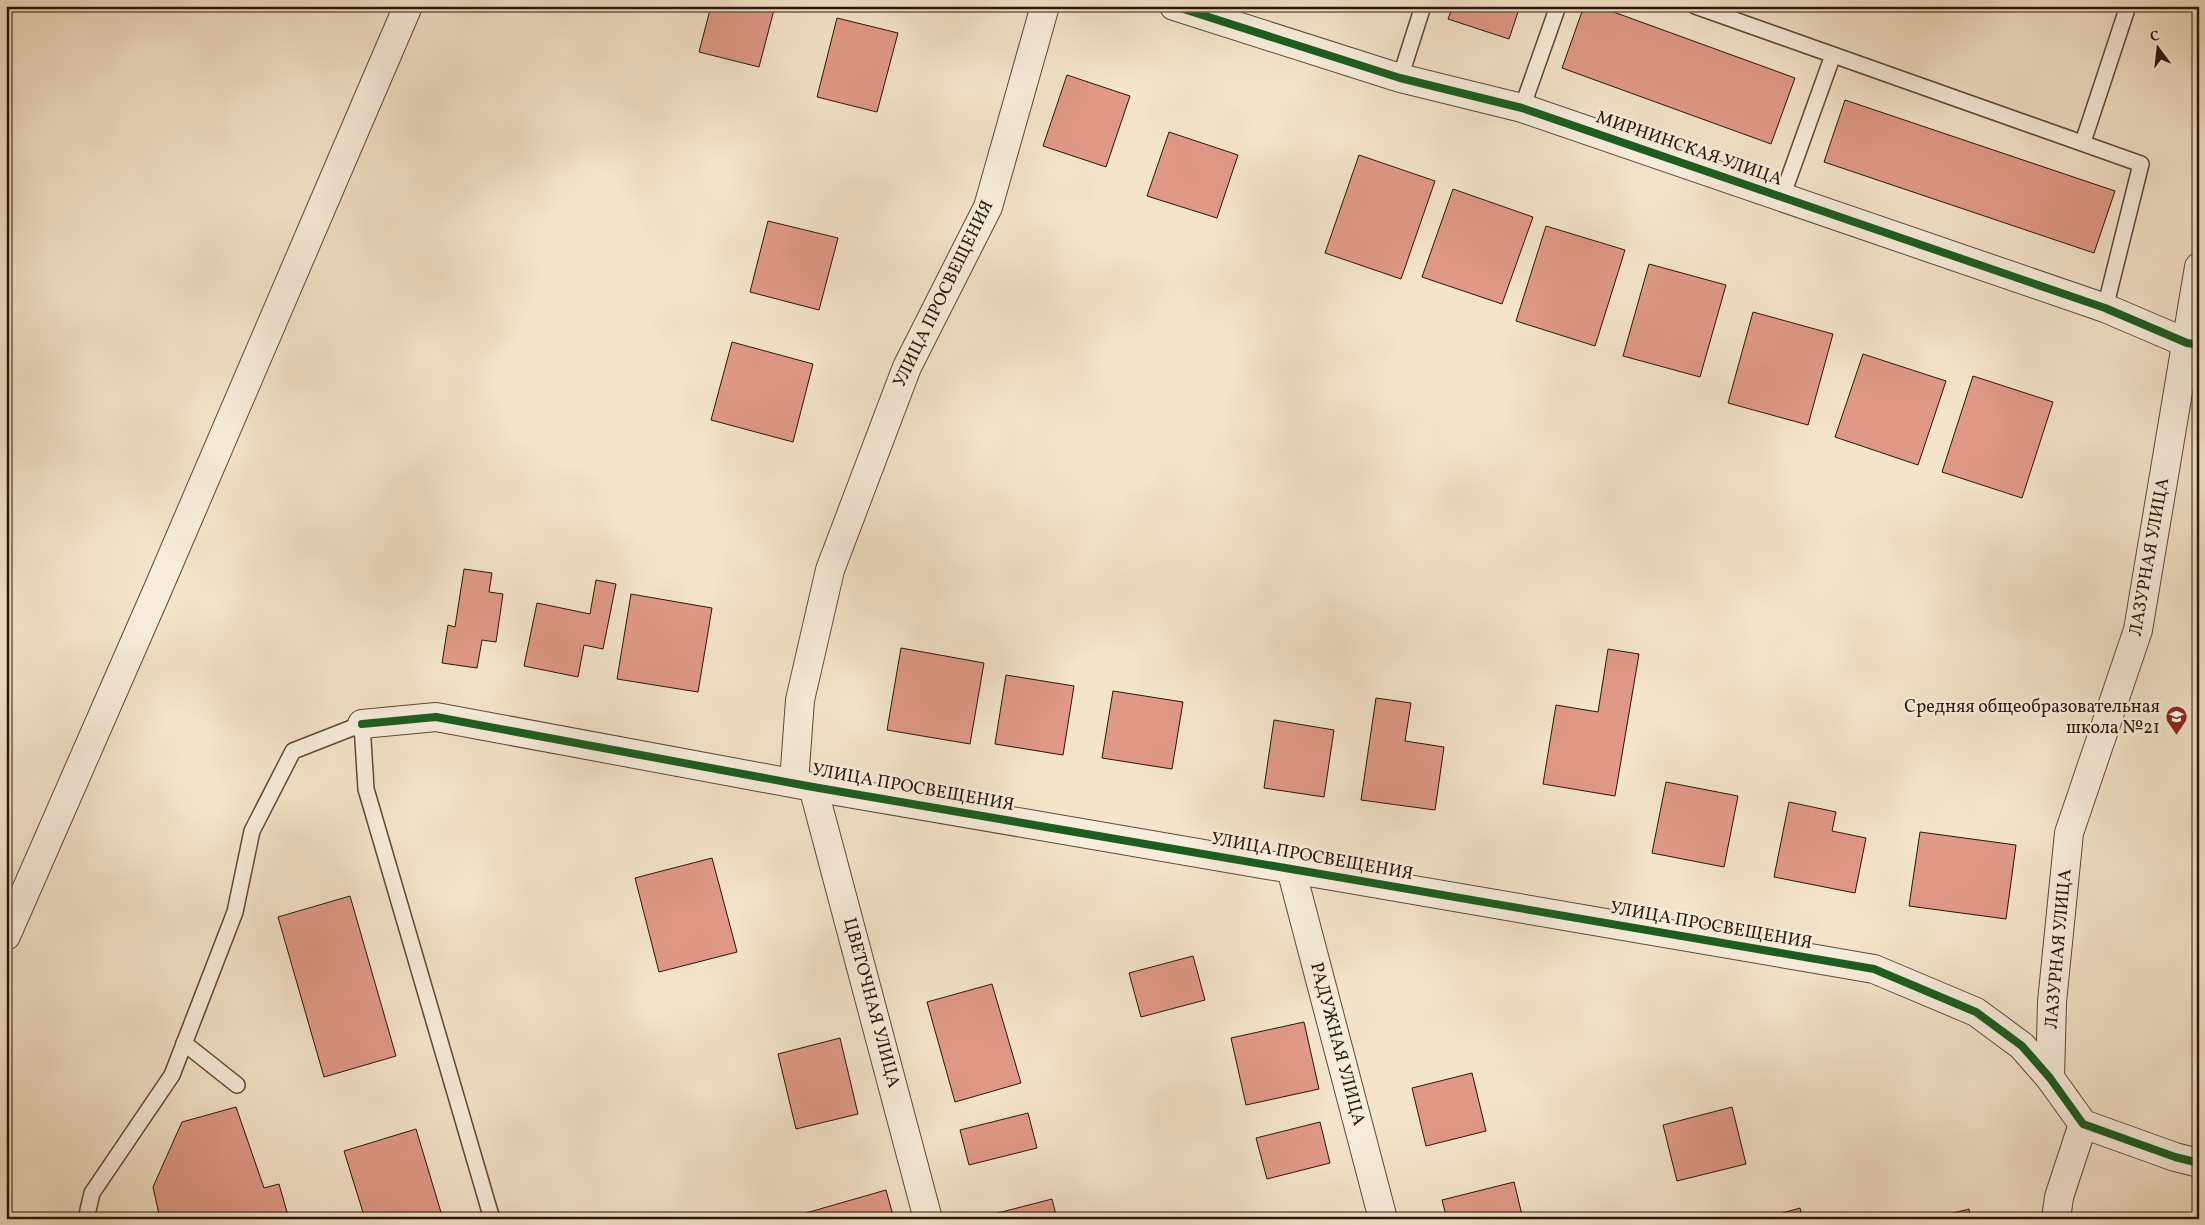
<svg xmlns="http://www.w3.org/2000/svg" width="2205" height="1225" viewBox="0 0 2205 1225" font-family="Vollkorn,serif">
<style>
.building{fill:#e09986;stroke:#2b1508}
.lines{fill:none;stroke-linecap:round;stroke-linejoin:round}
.service-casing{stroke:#5d4938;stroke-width:18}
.minor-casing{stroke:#5d4938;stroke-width:30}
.service{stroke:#f8eddc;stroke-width:15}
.minor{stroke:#f8eddc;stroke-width:28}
.cycleway-casing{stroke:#f8eddc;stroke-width:11}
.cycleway{stroke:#1b5e20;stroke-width:8}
.labels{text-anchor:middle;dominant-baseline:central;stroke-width:5;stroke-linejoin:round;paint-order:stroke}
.street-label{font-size:18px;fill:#2b1508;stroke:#f8eddc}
.poi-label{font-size:18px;fill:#2b1508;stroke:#f8eddc;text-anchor:end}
</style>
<rect width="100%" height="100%" fill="#f4e4c9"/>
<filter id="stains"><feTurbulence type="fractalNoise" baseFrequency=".004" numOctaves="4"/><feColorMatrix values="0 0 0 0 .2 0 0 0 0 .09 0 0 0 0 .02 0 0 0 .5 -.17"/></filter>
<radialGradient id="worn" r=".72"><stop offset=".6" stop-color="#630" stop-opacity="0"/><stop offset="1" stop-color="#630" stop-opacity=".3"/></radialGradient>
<!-- building -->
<g class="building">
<polygon points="711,6 775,6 759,67 699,52"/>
<polygon points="1453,6 1520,6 1509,39 1448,19"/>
<polygon points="1584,6 1597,6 1795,78 1771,144 1562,68"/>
<polygon points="837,18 898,33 877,112 817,97"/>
<polygon points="1067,75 1130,96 1106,167 1043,146"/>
<polygon points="1845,100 2115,191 2094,253 1824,162"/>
<polygon points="1169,132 1238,155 1217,218 1147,196"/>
<polygon points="1359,155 1435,181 1401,279 1325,253"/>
<polygon points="1453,189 1533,217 1502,304 1422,277"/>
<polygon points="768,221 838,238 819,310 750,292"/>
<polygon points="1546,226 1625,250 1595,346 1516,321"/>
<polygon points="1649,264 1726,285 1700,377 1623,356"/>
<polygon points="1753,312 1833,334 1808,425 1728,403"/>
<polygon points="732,342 813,364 793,442 711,420"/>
<polygon points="1863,354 1946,381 1918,465 1835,437"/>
<polygon points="1973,376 2053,402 2022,498 1942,472"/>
<polygon points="464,569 492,573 489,592 503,594 496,642 482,640 477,668 442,663 448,625 455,627"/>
<polygon points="596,580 616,584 603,649 584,645 578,677 524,666 537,603 590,614"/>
<polygon points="631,594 712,608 698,692 617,679"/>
<polygon points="901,648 984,663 970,744 887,730"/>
<polygon points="1608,649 1639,654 1615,796 1543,784 1556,705 1598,712"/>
<polygon points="1006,675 1074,686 1063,755 995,744"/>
<polygon points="1113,691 1183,702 1172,769 1102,758"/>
<polygon points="1376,698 1411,703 1405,741 1444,747 1435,810 1361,800"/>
<polygon points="1274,720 1334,730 1324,797 1264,788"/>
<polygon points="1666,782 1738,796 1724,867 1652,853"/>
<polygon points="1789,802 1836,812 1832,831 1866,838 1855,893 1774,877"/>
<polygon points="1920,832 2016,845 2006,919 1909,906"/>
<polygon points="712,858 737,952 659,972 635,878"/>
<polygon points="350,896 396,1056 324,1077 278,917"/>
<polygon points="1193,956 1205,1000 1141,1017 1129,973"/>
<polygon points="992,984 1021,1083 955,1102 927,1002"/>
<polygon points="1304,1022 1319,1089 1246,1105 1231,1038"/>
<polygon points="840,1038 858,1114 796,1129 778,1054"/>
<polygon points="1472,1073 1486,1131 1426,1146 1412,1088"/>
<polygon points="236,1107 264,1188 279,1184 289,1219 160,1219 153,1187 182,1122"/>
<polygon points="1732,1107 1746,1164 1677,1181 1663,1125"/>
<polygon points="1028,1113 1037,1148 969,1165 960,1130"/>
<polygon points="1320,1122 1330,1163 1267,1179 1256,1138"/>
<polygon points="416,1129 443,1219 365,1219 344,1151"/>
<polygon points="1514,1182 1523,1219 1447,1219 1442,1200"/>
<polygon points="886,1190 894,1219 785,1219"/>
<polygon points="1052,1199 1057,1219 991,1219 990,1215"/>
<polygon points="1800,1208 1803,1219 1761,1219"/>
<polygon points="1969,1209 1971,1219 1930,1219"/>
</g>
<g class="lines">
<defs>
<g id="service">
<polyline points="1695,6 2141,164 2105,308"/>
<polyline points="1400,78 1423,6"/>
<polyline points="1522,108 1558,6"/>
<polyline points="2083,142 2128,6"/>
<polyline points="1782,197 1833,55"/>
<polyline points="184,1043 237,1085"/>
<polyline points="86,1219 92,1193 172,1075 235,912 252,831 293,751 362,724 366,789 492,1219"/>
</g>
<g id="minor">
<polyline points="1174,6 1400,78 1522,108 2105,308 2187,343 2199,345"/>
<polyline points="362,724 436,717 813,787 1874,969 1976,1012 2022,1046 2050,1078 2083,1124 2175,1157 2199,1163"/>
<polyline points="794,782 800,700 830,570 907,367 988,207 1045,6"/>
<polyline points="813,787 928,1219"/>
<polyline points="1291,869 1383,1219"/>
<polyline points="6,936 157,591 408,6"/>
<polyline points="2050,1078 2052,1002 2069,833 2138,630 2199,267"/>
<polyline points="2056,1219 2059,1197 2083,1124"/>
</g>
</defs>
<!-- service casing -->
<use href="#service" class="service-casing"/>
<!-- minor casing -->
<use href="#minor" class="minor-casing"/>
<!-- service -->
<use href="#service" class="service"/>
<!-- minor -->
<use href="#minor" class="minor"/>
<defs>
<g id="cycleway">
<polyline points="1174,6 1400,78 1522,108 2105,308 2187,343 2199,345"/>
<polyline points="362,724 436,717 813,787 1874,969 1976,1012 2022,1046 2050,1078 2083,1124 2175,1157 2199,1163"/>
</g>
</defs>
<!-- cycleway casing -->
<use href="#cycleway" class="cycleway-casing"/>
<!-- cycleway -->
<use href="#cycleway" class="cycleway"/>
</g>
<!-- icons -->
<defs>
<symbol id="school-pin" viewBox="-11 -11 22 30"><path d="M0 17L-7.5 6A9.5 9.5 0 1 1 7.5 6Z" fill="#8f2418" stroke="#f8eddc"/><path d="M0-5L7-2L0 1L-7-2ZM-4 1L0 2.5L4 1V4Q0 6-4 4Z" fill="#fff"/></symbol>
</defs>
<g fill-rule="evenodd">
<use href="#school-pin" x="2164" y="704" width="25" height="34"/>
</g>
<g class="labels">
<!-- street labels -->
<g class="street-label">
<text transform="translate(1689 149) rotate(19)">МИРНИНСКАЯ УЛИЦА</text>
<text transform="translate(944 294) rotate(-64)">УЛИЦА ПРОСВЕЩЕНИЯ</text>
<text transform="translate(2150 557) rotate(-80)">ЛАЗУРНАЯ УЛИЦА</text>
<text transform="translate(913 788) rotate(10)">УЛИЦА ПРОСВЕЩЕНИЯ</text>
<text transform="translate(1312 857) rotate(10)">УЛИЦА ПРОСВЕЩЕНИЯ</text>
<text transform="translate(1711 926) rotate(10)">УЛИЦА ПРОСВЕЩЕНИЯ</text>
<text transform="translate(2059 949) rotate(-85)">ЛАЗУРНАЯ УЛИЦА</text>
<text transform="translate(871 1003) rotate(75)">ЦВЕТОЧНАЯ УЛИЦА</text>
<text transform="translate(1337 1044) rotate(75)">РАДУЖНАЯ УЛИЦА</text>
</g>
<!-- poi labels -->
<g class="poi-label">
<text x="2160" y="707">Средняя общеобразовательная<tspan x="2160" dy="21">школа №21</tspan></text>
</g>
</g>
<!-- margin -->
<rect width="2205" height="1225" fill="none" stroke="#f4e4c9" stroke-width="25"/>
<rect x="8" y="8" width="2190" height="1210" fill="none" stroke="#2b1508" stroke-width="2.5"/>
<rect x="12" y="12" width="2180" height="1200" fill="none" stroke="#2b1508"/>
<!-- north arrow -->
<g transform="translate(2158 48) rotate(345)" stroke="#f8eddc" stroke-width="4" paint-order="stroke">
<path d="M0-4L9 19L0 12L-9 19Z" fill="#2b1508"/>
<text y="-8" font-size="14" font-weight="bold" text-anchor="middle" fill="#2b1508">С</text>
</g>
<rect width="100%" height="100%" filter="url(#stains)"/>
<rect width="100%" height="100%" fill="url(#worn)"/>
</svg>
